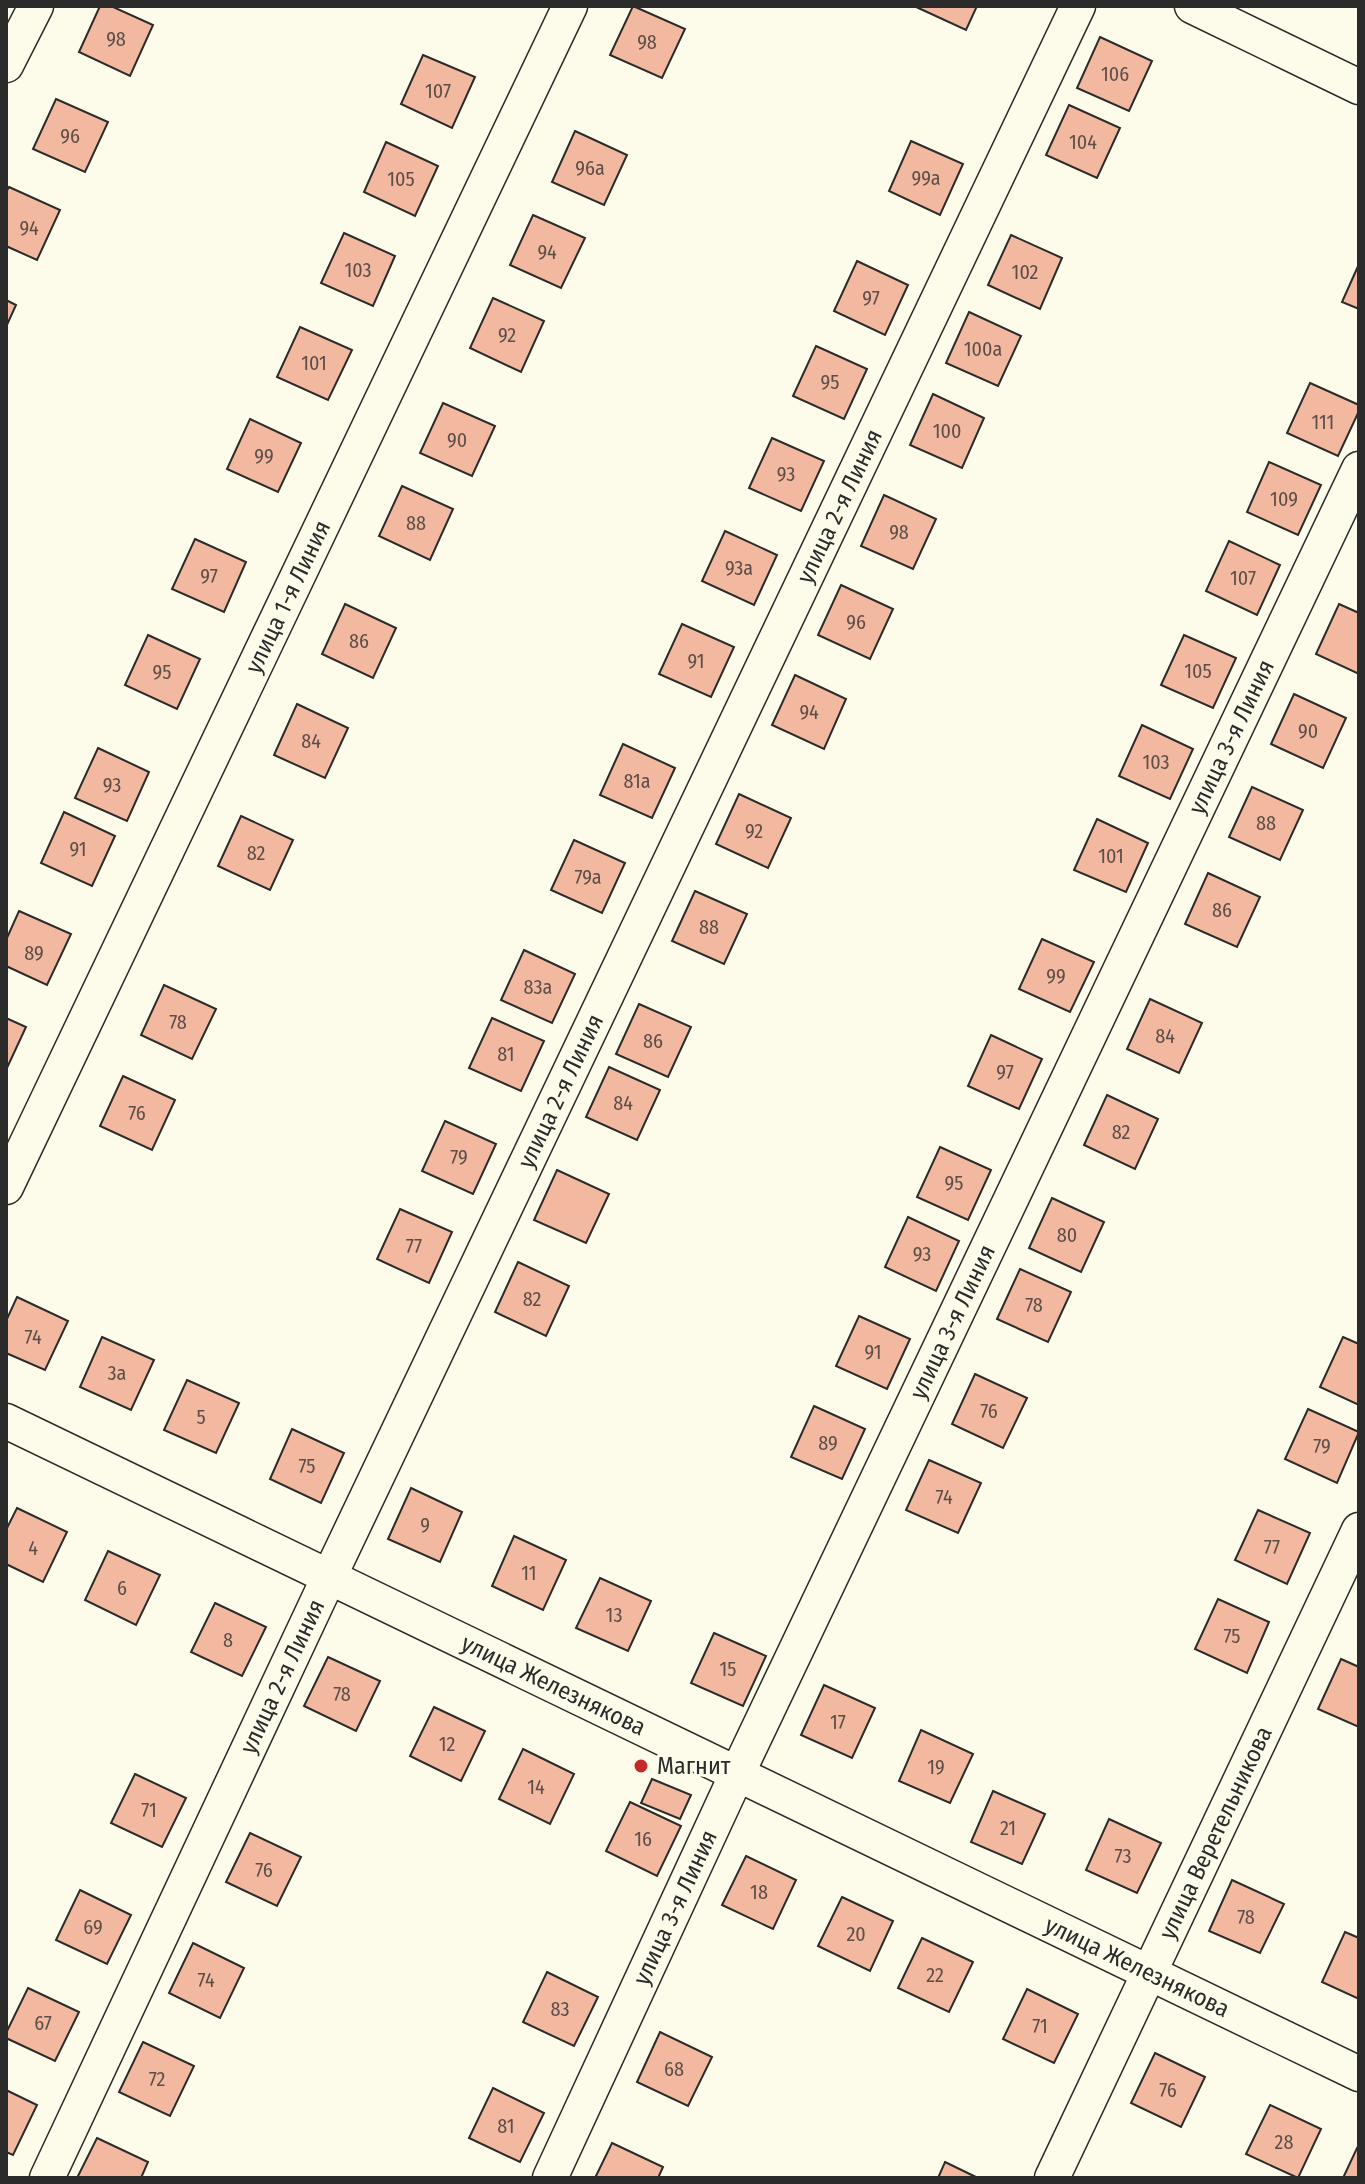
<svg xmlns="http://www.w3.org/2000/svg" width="1365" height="2184" viewBox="0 0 1365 2184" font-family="'Fira Sans Condensed',sans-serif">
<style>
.building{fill:#f2b8a0;stroke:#2b2b2b;stroke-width:2}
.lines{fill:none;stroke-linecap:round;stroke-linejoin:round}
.minor-casing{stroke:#2b2b2b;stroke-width:37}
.minor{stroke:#fdfbea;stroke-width:34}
.poi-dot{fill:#c62828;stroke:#fdfbea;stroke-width:3}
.labels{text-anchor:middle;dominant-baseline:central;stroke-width:6;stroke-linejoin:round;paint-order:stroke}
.number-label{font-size:20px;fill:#5d4e48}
.street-label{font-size:24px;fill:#2b2b2b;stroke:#fdfbea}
.poi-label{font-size:24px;fill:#2b2b2b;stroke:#fdfbea;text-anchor:start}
</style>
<rect width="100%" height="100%" fill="#fdfbea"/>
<!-- building -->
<g class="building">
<polygon points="100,6 111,6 153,25 130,76 79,52"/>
<polygon points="633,6 685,29 662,78 610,55"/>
<polygon points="914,6 977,6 966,30"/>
<polygon points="1100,37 1152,61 1129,111 1077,88"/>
<polygon points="423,55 475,77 452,128 401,104"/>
<polygon points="56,99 108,122 85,172 33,149"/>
<polygon points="1069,105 1120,128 1097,178 1046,155"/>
<polygon points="575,131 627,155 604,205 552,182"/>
<polygon points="911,141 963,164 940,215 889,191"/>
<polygon points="386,142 438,166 415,216 364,192"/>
<polygon points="9,187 60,210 37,260 6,246 6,192"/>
<polygon points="533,215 585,238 561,288 510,265"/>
<polygon points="344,233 395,256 373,306 321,283"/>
<polygon points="1011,235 1062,258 1040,309 988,285"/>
<polygon points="857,261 908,285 885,335 834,311"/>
<polygon points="1359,264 1359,309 1342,302"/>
<polygon points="493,298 544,321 521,372 470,348"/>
<polygon points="6,300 16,305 6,327"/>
<polygon points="969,312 1021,336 998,386 946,363"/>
<polygon points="300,327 352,350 328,400 277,377"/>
<polygon points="816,346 867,369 844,419 793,396"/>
<polygon points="1310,383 1359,405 1359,411 1338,456 1287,433"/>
<polygon points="933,394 984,418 962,468 910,445"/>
<polygon points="443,403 495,426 472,476 420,453"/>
<polygon points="250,419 301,443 278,492 227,469"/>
<polygon points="772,438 824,461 801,511 749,488"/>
<polygon points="1269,462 1321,485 1298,535 1247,512"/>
<polygon points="402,486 453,509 430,560 379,536"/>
<polygon points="884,495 936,519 913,569 861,546"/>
<polygon points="725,531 777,555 754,605 702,581"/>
<polygon points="195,539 246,562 224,612 172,589"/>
<polygon points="1229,541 1280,565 1257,615 1206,591"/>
<polygon points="841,585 893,609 870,659 818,635"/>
<polygon points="345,604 396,628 373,678 322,654"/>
<polygon points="1339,604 1359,613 1359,674 1316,654"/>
<polygon points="682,624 734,647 711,697 659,674"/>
<polygon points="148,635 200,659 177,709 125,685"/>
<polygon points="1184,635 1236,658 1213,708 1161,685"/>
<polygon points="795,675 846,699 824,749 772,725"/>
<polygon points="1294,694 1346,718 1323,768 1271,744"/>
<polygon points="297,704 348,728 325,778 274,755"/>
<polygon points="1142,725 1193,749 1170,799 1119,776"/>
<polygon points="623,744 675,768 652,818 600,795"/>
<polygon points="98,748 149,772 127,821 75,798"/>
<polygon points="1252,787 1303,810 1280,860 1229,837"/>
<polygon points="739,794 791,818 768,868 716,844"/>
<polygon points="64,812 115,836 92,886 41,863"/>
<polygon points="241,816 293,840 270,890 218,866"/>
<polygon points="1097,819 1148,843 1126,892 1074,870"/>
<polygon points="574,840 625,863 602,913 551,890"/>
<polygon points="1208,873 1260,897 1237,947 1185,924"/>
<polygon points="695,891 747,914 724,964 672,941"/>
<polygon points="19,911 71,934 47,985 6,966 6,940"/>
<polygon points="1042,939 1094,962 1070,1012 1019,989"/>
<polygon points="524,950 575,974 552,1023 501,1000"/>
<polygon points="164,985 216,1009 192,1059 141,1035"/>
<polygon points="1150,999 1202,1023 1179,1073 1127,1049"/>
<polygon points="639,1004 691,1027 668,1077 616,1054"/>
<polygon points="6,1018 26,1027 6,1070"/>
<polygon points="492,1018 544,1041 521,1091 469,1068"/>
<polygon points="991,1035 1042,1059 1019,1109 968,1086"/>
<polygon points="609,1067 660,1090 637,1140 586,1117"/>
<polygon points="123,1076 175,1100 152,1150 100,1126"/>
<polygon points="1107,1095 1158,1119 1135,1169 1084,1145"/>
<polygon points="445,1121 496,1144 473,1194 422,1171"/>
<polygon points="940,1147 991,1170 968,1220 917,1197"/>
<polygon points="557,1170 609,1194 586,1243 534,1220"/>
<polygon points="1052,1198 1104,1222 1081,1272 1029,1248"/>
<polygon points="400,1209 452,1232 429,1283 377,1259"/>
<polygon points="908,1217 959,1241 936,1291 885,1267"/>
<polygon points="518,1262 569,1286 546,1336 495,1312"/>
<polygon points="1020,1269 1071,1292 1048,1342 997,1319"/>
<polygon points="17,1297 68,1321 45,1370 6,1353 6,1321"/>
<polygon points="859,1316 910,1339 887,1389 836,1366"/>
<polygon points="102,1337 154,1360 131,1410 80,1387"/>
<polygon points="1343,1337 1359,1344 1359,1405 1320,1387"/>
<polygon points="975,1374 1027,1398 1003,1448 952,1424"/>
<polygon points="187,1380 239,1403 216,1453 164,1430"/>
<polygon points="814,1406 865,1429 842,1479 791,1457"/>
<polygon points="1308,1409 1359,1432 1337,1483 1285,1459"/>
<polygon points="292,1429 344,1453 321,1503 270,1479"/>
<polygon points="929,1460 981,1483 958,1533 906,1510"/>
<polygon points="411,1488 462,1512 440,1562 388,1539"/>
<polygon points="17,1508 67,1532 43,1582 6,1564 6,1530"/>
<polygon points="1258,1510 1310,1533 1287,1584 1235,1560"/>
<polygon points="514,1536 566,1560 543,1610 492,1586"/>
<polygon points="108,1551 160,1575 136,1625 85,1600"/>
<polygon points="600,1578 651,1601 628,1651 576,1628"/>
<polygon points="1218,1599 1269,1622 1247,1673 1195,1649"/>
<polygon points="215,1603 266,1627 242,1676 191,1652"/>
<polygon points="714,1633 766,1656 743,1706 691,1683"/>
<polygon points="328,1657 380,1681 356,1731 304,1706"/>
<polygon points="1341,1659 1359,1667 1359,1727 1318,1709"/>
<polygon points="824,1685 875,1708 852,1758 801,1735"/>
<polygon points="434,1707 485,1731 461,1781 410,1756"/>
<polygon points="921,1730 973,1754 950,1803 899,1781"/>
<polygon points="523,1749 574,1774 550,1824 499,1799"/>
<polygon points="135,1774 186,1798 162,1847 111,1823"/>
<polygon points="652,1779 691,1795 680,1819 641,1803"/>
<polygon points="993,1791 1045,1814 1022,1864 971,1842"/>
<polygon points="630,1802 681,1826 657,1876 606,1851"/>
<polygon points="1109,1819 1161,1843 1137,1893 1086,1870"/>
<polygon points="250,1833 301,1857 277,1906 226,1882"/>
<polygon points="746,1856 796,1880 773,1929 722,1905"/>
<polygon points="1232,1880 1284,1904 1260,1953 1209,1931"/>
<polygon points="80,1890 131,1915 107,1964 56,1940"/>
<polygon points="842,1897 893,1921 870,1971 818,1946"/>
<polygon points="1345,1932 1359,1938 1359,1999 1322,1982"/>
<polygon points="922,1938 973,1962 949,2012 898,1988"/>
<polygon points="193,1943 244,1968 220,2018 169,1993"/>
<polygon points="547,1972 598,1997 574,2046 523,2022"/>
<polygon points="28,1988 79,2012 55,2061 6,2038 6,2033"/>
<polygon points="1027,1989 1078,2014 1054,2063 1003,2039"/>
<polygon points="660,2032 712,2057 688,2106 637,2082"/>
<polygon points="143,2042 194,2066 170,2116 119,2092"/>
<polygon points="1155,2053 1205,2077 1181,2127 1131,2103"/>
<polygon points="493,2088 544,2113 520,2162 469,2138"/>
<polygon points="6,2090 37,2105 13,2155 6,2152"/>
<polygon points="1270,2105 1321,2129 1298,2178 1246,2154"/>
<polygon points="97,2138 148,2162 141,2178 77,2178"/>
<polygon points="612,2143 663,2167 658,2178 595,2178"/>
<polygon points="1357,2148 1359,2149 1359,2178 1343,2178"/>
<polygon points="945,2162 978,2178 938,2178"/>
</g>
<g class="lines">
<defs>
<g id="minor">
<polyline points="1192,6 1359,87"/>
<polyline points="6,65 36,6"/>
<path id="s1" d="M6 1187 570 6"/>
<path id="s2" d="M6 1421 1359 2074"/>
<path id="s3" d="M47 2178 329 1577 1078 6"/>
<path id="s4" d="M550 2178 737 1774 1359 469"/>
<path id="s5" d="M1052 2178 1359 1530"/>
</g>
</defs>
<!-- minor casing -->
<use href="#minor" class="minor-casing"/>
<!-- minor -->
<use href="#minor" class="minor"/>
</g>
<!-- markers -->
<circle class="poi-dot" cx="641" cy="1766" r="8"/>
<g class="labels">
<!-- number labels -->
<g class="number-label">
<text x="116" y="39">98</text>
<text x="647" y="42">98</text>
<text x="1115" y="74">106</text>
<text x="438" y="91">107</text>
<text x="70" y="136">96</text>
<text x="1083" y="142">104</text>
<text x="590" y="168">96а</text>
<text x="926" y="178">99а</text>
<text x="401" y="179">105</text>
<text x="29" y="228">94</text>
<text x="547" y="252">94</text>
<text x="358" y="270">103</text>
<text x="1025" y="272">102</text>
<text x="871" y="298">97</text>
<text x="507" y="335">92</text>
<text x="983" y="349">100а</text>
<text x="314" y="363">101</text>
<text x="830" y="382">95</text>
<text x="1323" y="422">111</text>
<text x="947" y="431">100</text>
<text x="457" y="440">90</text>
<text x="264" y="456">99</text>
<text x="786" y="474">93</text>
<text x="1284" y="499">109</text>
<text x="416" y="523">88</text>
<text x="899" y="532">98</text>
<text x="739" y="568">93а</text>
<text x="209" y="576">97</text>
<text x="1243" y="578">107</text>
<text x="856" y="622">96</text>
<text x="359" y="641">86</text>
<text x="696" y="661">91</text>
<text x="1198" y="671">105</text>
<text x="162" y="672">95</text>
<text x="809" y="712">94</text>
<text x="1308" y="731">90</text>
<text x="311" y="741">84</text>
<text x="1156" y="762">103</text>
<text x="637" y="781">81а</text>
<text x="112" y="785">93</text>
<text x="1266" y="823">88</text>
<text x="754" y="831">92</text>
<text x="78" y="849">91</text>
<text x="256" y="853">82</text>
<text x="1111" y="856">101</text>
<text x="588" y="877">79а</text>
<text x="1222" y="910">86</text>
<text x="709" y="927">88</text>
<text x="34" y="953">89</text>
<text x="1056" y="976">99</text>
<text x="538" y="987">83а</text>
<text x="178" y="1022">78</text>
<text x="1165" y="1036">84</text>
<text x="653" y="1041">86</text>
<text x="506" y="1054">81</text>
<text x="1005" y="1072">97</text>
<text x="623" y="1103">84</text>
<text x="137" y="1113">76</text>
<text x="1121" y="1132">82</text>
<text x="459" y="1157">79</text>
<text x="954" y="1183">95</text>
<text x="1067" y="1235">80</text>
<text x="414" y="1246">77</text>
<text x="922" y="1254">93</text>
<text x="532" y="1299">82</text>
<text x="1034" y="1305">78</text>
<text x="33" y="1337">74</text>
<text x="873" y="1352">91</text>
<text x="117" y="1373">3а</text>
<text x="989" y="1411">76</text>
<text x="201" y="1417">5</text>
<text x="828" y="1443">89</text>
<text x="1322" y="1446">79</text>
<text x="307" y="1466">75</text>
<text x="944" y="1497">74</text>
<text x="425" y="1525">9</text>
<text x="1272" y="1547">77</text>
<text x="33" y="1548">4</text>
<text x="529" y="1573">11</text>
<text x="122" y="1588">6</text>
<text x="614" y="1615">13</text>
<text x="1232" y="1636">75</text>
<text x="228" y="1640">8</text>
<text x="728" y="1669">15</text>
<text x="342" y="1694">78</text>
<text x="838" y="1722">17</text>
<text x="447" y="1744">12</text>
<text x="936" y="1767">19</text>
<text x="536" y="1787">14</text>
<text x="149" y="1810">71</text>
<text x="1008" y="1828">21</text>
<text x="643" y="1839">16</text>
<text x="1123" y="1856">73</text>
<text x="264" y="1870">76</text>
<text x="759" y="1892">18</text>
<text x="1246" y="1917">78</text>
<text x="93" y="1927">69</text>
<text x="856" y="1934">20</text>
<text x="935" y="1975">22</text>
<text x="206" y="1980">74</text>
<text x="560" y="2009">83</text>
<text x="43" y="2023">67</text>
<text x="1040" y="2026">71</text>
<text x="674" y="2069">68</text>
<text x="157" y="2079">72</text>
<text x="1168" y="2090">76</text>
<text x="506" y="2126">81</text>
<text x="1284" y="2142">28</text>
</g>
<!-- street labels -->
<g class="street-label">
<text stroke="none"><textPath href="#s3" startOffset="1850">улица 2-я Линия</textPath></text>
<text stroke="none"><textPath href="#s1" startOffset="654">улица 1-я Линия</textPath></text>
<text stroke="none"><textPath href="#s4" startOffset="1594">улица 3-я Линия</textPath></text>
<text stroke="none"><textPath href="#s3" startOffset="1202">улица 2-я Линия</textPath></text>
<text stroke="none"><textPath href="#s4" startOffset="946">улица 3-я Линия</textPath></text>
<text stroke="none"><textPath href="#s3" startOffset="554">улица 2-я Линия</textPath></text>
<text stroke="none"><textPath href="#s2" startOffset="608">улица Железнякова</textPath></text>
<text stroke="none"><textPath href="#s5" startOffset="382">улица Веретельникова</textPath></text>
<text stroke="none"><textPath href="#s4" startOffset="298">улица 3-я Линия</textPath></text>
<text stroke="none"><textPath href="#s2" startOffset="1256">улица Железнякова</textPath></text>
</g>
<!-- poi labels -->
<g class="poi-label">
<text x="657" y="1766">Магнит</text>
</g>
</g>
<!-- border -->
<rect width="1365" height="2184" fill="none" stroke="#2b2b2b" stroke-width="16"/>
</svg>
